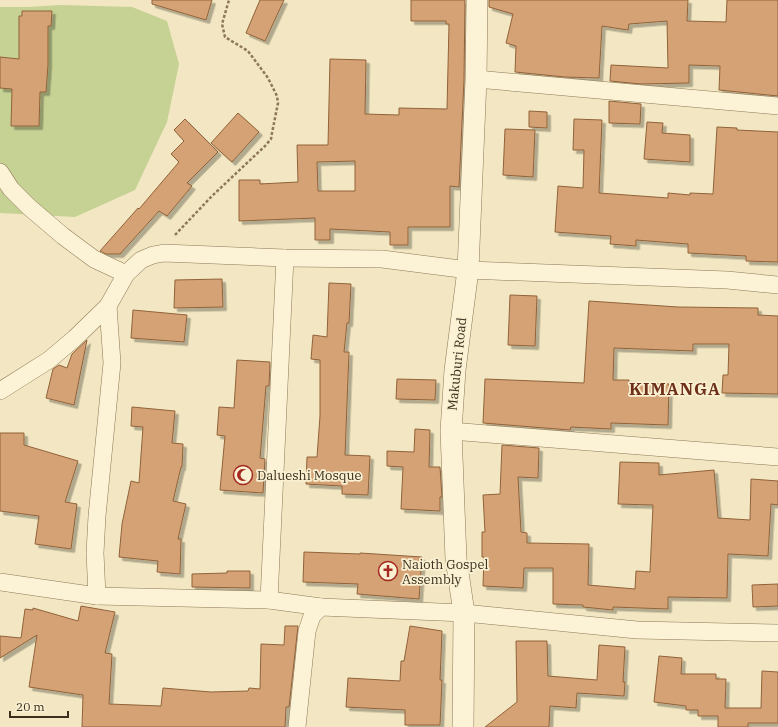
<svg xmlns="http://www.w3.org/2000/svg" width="778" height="727" viewBox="0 0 778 727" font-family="'IBM Plex Serif',serif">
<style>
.green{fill:#c6d194}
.building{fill:#d4a274;stroke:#90623a;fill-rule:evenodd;filter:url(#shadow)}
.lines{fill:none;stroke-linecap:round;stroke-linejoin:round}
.minor-casing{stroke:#8e7857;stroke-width:18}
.tertiary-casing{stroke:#8e7857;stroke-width:22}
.path{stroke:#8e7857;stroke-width:2.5;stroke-dasharray:3 2;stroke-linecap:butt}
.minor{stroke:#fcf3d6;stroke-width:17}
.tertiary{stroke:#fcf3d6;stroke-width:21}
.labels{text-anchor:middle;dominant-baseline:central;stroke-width:3.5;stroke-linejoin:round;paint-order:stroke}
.street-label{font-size:13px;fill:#3c2e1d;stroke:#f9f0d2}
.poi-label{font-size:13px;fill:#3c2e1d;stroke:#f9f0d2;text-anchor:start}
.district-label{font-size:17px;font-weight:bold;letter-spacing:1px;fill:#6d2f18;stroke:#f9f0d2}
</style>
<defs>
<filter id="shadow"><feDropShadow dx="3.5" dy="3.5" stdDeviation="0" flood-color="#0004"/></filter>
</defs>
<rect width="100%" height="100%" fill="#f2e7c2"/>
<!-- green -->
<polygon class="green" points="61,5 132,7 167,21 179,64 167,122 135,190 75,217 0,213 0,7 28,7"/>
<!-- building -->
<g class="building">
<polygon points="152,0 212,0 206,20 152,4"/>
<polygon points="260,0 284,0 265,41 246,33"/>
<path d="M411 0H465L464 80 459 187 450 186V227H408V245H390V232L330 229V240H315V218L239 221V180H260V184L298 182 297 145H328L330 59 366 60 365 114 399 115V108L447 109 449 24H446V21H411ZM355 161V191H318L317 162Z"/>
<polygon points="489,0 688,0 687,21 726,22 727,0 778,0 778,96 719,90 720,66 689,65 689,83 641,84 610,81 611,65 668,68 667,21 629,24 628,30 602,26 599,78 565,77 515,72 516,46 506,43 513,14 489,7"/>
<polygon points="22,11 52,11 51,26 48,26 48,65 46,92 40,92 39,126 11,126 12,89 0,88 0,57 19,59 19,16 22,16"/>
<polygon points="609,101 641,104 640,124 609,123"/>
<polygon points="529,111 547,112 547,128 529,127"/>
<polygon points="238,113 259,132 232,162 211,143"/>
<polygon points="185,119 218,152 187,183 192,186 167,216 159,211 120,254 106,254 100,251 138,208 139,209 179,162 171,154 184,141 174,130"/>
<polygon points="574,119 602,120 599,193 668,198 668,193 690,195 690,193 713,194 717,127 737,128 737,130 778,132 778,262 746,261 746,256 688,253 688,244 636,240 636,246 610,244 611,236 555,232 558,186 583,188 584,150 573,150"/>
<polygon points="647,122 663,123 662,133 690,135 690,162 644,159"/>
<polygon points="505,129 535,130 533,177 503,175"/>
<polygon points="222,279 223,307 174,308 175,280"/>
<polygon points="329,283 351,284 349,323 347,323 344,352 349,352 345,455 370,456 368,495 342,494 342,486 306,484 307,457 317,457 320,416 320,360 311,359 313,335 327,337"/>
<polygon points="510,295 537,296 535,346 508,345"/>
<polygon points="589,301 678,307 758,308 758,315 778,316 778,394 722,393 723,375 728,375 729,344 693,344 693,351 614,348 613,380 629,380 629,382 669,384 668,425 611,423 611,429 571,427 570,430 483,423 485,379 584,383"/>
<polygon points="133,310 187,315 184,342 131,338"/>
<polygon points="87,340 74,405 46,398 53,369 59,365 67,368 72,354"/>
<polygon points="237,360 270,362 269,386 266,386 260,458 265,459 263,493 220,490 225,436 217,435 219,407 234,408"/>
<polygon points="397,379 436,380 435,400 396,399"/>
<polygon points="132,407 175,411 172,443 183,444 182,467 181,467 173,501 186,504 178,539 181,539 180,574 157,572 158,561 119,557 122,524 131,481 139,483 143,427 131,426"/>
<polygon points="415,429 430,430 429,467 440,467 442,497 440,497 440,511 401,509 403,467 387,466 387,451 414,452"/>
<polygon points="0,433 24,433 24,445 78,461 65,502 77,504 71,549 35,544 39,516 0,511"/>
<polygon points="502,445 539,448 538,478 518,477 521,532 527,533 527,543 589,544 588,585 635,589 636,571 650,572 653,505 618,504 620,462 659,463 659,475 714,470 718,518 750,520 751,479 778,481 778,505 771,504 768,556 728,554 727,598 668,597 668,609 613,607 613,610 583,607 583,605 553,604 553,568 524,568 523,588 483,586 484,557 482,557 482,532 485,532 483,495 500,494"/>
<polygon points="304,552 360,554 360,553 422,557 419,599 357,594 358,584 303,582"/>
<polygon points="227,571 250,571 250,588 192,587 192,574 227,573"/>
<polygon points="778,584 778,606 753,607 752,585"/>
<polygon points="81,606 115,612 105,653 112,654 109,704 161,706 163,688 211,692 248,691 249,688 260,689 261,644 284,645 285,626 298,626 289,707 286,707 285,727 82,727 83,695 29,687 37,635 0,658 0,636 21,638 25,609 33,610 33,608 78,621"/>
<polygon points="410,626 442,631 440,680 442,680 440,725 405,725 405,710 346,707 348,678 400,681 401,661 404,661"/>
<polygon points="516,641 547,641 548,676 597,680 599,645 625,647 623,682 625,682 624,696 577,693 576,708 550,706 549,727 485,727 517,702"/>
<polygon points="659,656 682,658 681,674 716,674 716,679 726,679 725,708 761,708 762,671 778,672 778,723 748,723 748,727 718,727 718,716 698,716 698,710 686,710 686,706 654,702"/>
</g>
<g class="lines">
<defs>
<g id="minor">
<polyline points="476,79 778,106"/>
<polyline points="0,172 11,189 29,207 63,236 94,259 126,274"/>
<polyline points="0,391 49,360 75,338 108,306 126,274 141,260 153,255 164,253 285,258 382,259 468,270 727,280 778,285"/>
<polyline points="451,431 778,457"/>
<polyline points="0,582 97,596 269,600 321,607"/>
<polyline points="97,596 95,553 97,516 112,363 108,306"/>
<polyline points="269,600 285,258"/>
<polyline points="297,727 307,631 312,616 321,607 464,613 637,630 778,633"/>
</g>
<polyline id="tertiary" points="463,727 464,613 456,559 451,431 455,370 468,270 476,79 477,0"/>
</defs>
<!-- minor casing -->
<use href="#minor" class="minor-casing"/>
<!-- tertiary casing -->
<use href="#tertiary" class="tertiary-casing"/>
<!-- path -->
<polyline class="path" points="175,235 212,196 265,146 271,139 272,133 278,103 277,96 268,78 248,51 225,37 222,24 229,0"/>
<!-- minor -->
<use href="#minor" class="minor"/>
<!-- tertiary -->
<use href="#tertiary" class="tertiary"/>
</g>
<!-- icons -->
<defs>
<symbol id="mosque-ring" viewBox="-11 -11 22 22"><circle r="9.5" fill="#f9f0d2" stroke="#a32921" stroke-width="1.5"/><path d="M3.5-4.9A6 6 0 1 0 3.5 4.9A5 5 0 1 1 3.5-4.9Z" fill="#a32921"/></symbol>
<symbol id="church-ring" viewBox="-11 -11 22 22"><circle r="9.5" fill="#f9f0d2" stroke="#a32921" stroke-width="1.5"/><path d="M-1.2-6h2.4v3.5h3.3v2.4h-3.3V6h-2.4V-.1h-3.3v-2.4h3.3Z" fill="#a32921"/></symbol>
</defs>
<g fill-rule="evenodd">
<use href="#mosque-ring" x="232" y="464" width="22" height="22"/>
<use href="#church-ring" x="377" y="560" width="22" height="22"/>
</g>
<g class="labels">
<!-- street labels -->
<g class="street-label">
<text transform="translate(457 364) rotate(-84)">Makuburi Road</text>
</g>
<!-- poi labels -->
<g class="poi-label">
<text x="257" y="475">Dalueshi Mosque</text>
<text x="402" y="564">Naioth Gospel<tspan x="402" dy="15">Assembly</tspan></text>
</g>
<!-- district labels -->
<g class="district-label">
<text x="675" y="389">KIMANGA</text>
</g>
</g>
<!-- scale -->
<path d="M10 711v6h58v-6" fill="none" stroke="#3c2e1d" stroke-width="2"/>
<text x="16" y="711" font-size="12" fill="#3c2e1d" stroke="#f9f0d2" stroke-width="3" paint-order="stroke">20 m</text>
</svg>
